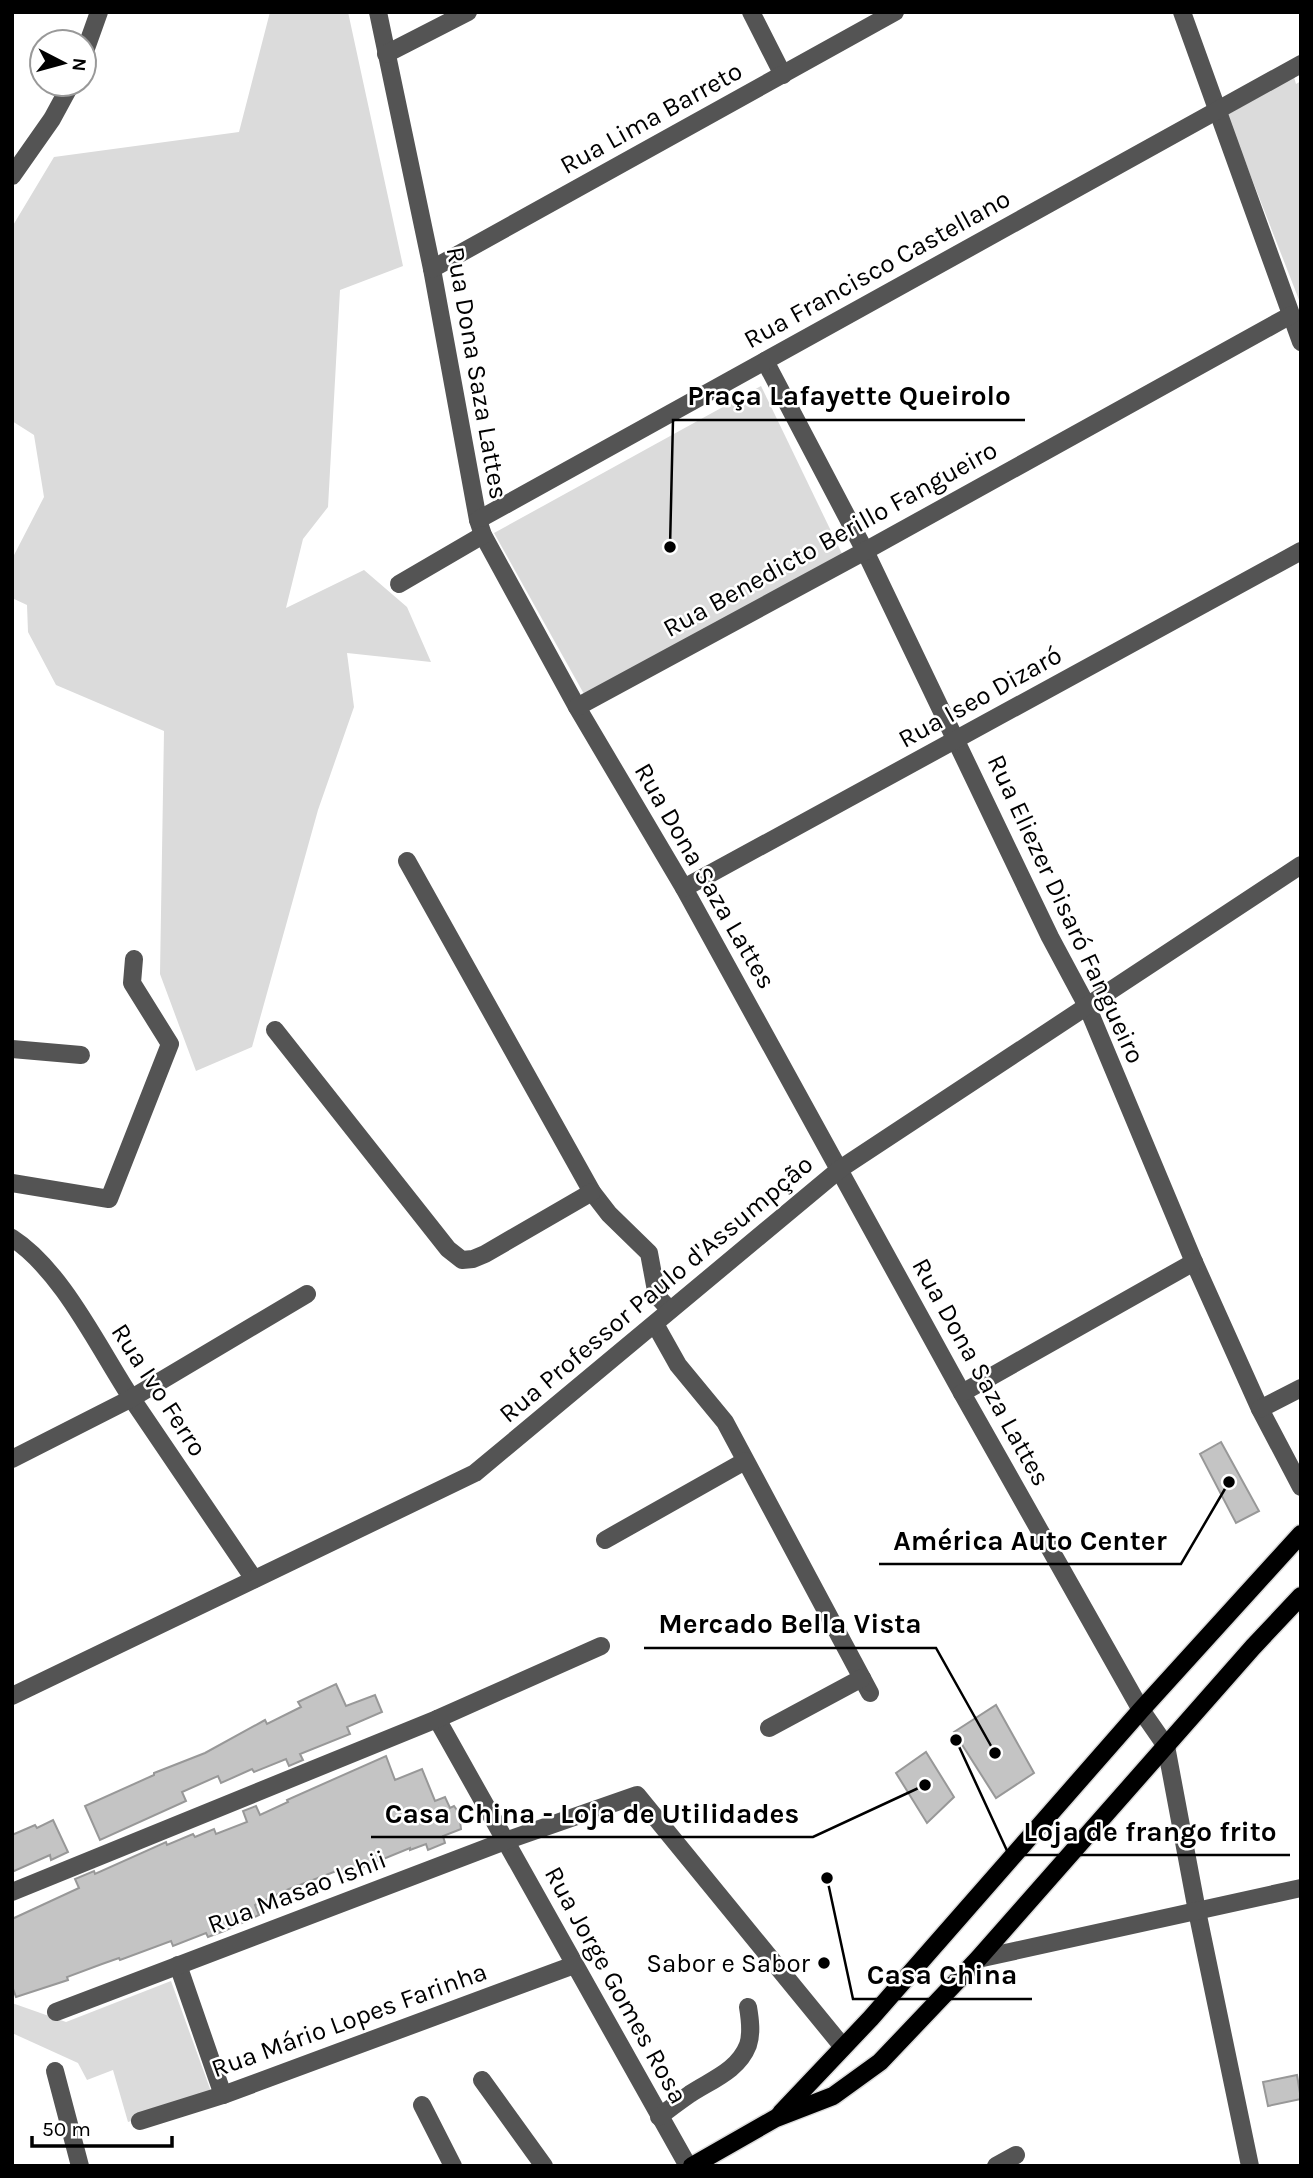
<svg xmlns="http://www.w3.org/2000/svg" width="1313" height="2178" viewBox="0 0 1313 2178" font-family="Karla,sans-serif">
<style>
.green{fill:#dbdbdb}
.building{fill:#c4c4c4;stroke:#989898;stroke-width:2}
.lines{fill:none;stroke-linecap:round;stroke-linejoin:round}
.major-casing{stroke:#dbdbdb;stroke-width:21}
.minor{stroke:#545454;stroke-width:18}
.major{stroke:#000;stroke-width:18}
.poi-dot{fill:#000;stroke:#fff;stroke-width:2.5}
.labels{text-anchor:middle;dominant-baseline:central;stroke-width:5;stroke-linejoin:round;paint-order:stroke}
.street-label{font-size:26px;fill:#000;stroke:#fff}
.poi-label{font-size:26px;fill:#000;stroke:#fff;text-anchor:end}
.leader{fill:none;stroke:#000;stroke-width:2.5}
.callout-dot{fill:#000;stroke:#fff;stroke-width:2.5}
.callout-label{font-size:28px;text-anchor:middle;font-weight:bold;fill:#000;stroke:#fff;stroke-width:5;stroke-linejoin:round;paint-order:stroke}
</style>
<rect width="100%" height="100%" fill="#fff"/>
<!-- green -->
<g class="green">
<polygon points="270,12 348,12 403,266 340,290 328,507 303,539 286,608 364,570 407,607 431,662 347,653 354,707 318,810 252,1047 196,1071 160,974 164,731 56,685 28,632 27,605 12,598 12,559 44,497 34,435 12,421 12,227 54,157 239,132"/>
<polygon points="1294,77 1296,84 1301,81 1301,305 1227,115"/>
<polygon points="761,386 845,560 584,694 494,533"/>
<polygon points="171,1981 213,2097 128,2122 113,2070 87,2080 78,2063 12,2033 12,2003 66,2022"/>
</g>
<!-- building -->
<g class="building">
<polygon points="1221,1442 1259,1511 1236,1523 1200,1454"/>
<polygon points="336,1684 346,1706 375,1695 382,1712 347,1727 350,1734 300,1754 303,1760 289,1766 286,1759 254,1772 252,1769 221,1783 218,1776 182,1792 186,1801 100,1840 85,1806 154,1775 154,1773 205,1753 265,1720 267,1724 301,1707 298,1702"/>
<polygon points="996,1705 1034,1773 996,1798 954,1732"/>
<polygon points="926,1752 954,1797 927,1823 896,1773"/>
<polygon points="386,1756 395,1780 422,1769 435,1801 445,1797 450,1808 454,1806 459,1813 461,1829 443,1836 445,1843 428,1850 426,1844 410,1850 410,1848 342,1876 339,1870 289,1889 255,1905 259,1915 224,1931 208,1937 206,1933 173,1946 171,1941 120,1960 119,1958 102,1964 67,1977 68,1980 16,1997 12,1986 12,1919 79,1888 75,1879 94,1871 95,1874 166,1842 167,1845 193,1834 195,1837 214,1829 216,1834 247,1822 243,1811 256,1806 260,1815 288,1802 287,1800"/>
<polygon points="53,1820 68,1852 51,1860 50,1855 12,1872 12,1835 35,1825 37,1828"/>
<polygon points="1297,2075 1301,2099 1268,2106 1263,2082"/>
</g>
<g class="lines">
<defs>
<g id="major">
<polyline points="781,2113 871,2018 1141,1710 1301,1534"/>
<polyline points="692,2166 776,2118 833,2096 880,2062 978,1959 1253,1647 1301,1596"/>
</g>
</defs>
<!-- major casing -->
<use href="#major" class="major-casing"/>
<!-- minor -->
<g class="minor">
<polyline points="378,12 432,269 478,520 483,535 577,707 684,888 962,1393 1141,1710 1166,1746 1197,1911 1250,2166"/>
<polyline points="751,12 783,75"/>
<polyline points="1182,12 1301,342"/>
<polyline points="84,54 99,12"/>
<polyline points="386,54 468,12"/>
<polyline points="12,176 52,119 71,84"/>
<polyline points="432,269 895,12"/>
<polyline points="765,361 865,551 1050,937 1087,1006 1194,1262 1260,1409 1301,1487"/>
<polyline points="478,520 1301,64"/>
<polyline points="399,584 483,535"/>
<polyline points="577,707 865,551 1291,315"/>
<polyline points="407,861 592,1192 609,1214 649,1253 657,1296 670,1310"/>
<polyline points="684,888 1301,551"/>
<polyline points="275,1030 448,1249 462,1260 473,1259 485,1254 592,1192"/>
<polyline points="12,1049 81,1055"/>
<polyline points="12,1183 109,1199 170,1044 132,983 134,959"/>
<path d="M12 1238C62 1270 99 1349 132 1399 172 1459 213 1519 254 1579"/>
<polyline points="655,1324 678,1365 725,1422 870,1693"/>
<polyline points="962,1393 1194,1262"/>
<polyline points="1260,1409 1301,1388"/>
<polyline points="12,1459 132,1398 307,1294"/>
<polyline points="605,1540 745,1461"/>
<polyline points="12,1696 475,1473 840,1169 1301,865"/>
<polyline points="437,1719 688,2166"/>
<polyline points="769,1728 862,1678"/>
<polyline points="12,1892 437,1719 601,1646"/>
<polyline points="978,1959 1301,1888"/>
<polyline points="178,1965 223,2095"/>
<polyline points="56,2012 505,1841 637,1795 843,2047"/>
<polyline points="55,2071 80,2166"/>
<polyline points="482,2080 544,2166"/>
<polyline points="422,2105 453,2166"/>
<path d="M659 2117C669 2109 680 2101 690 2094 711 2080 738 2071 748 2045 752 2033 750 2019 748 2007"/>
<polyline points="140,2121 223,2095 574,1965"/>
<polyline points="996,2166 1016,2155"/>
</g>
<!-- major -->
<use href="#major" class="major"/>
</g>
<!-- markers -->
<circle class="poi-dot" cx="824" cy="1963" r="7"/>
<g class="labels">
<!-- street labels -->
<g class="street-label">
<text transform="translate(651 118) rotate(-29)">Rua Lima Barreto</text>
<text transform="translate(877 269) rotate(-29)">Rua Francisco Castellano</text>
<text transform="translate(477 373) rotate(80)">Rua Dona Saza Lattes</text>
<text transform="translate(830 539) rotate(-29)">Rua Benedicto Berillo Fangueiro</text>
<text transform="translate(980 697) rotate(-29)">Rua Iseo Dizaró</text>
<text transform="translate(705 876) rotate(60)">Rua Dona Saza Lattes</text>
<text transform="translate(1066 909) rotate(65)">Rua Eliezer Disaró Fangueiro</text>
<text transform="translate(656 1289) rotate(-40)">Rua Professor Paulo d'Assumpção</text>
<text transform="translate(981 1372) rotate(61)">Rua Dona Saza Lattes</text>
<text transform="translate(159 1390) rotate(57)">Rua Ivo Ferro</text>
<text transform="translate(297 1892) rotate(-21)">Rua Masao Ishii</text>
<text transform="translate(616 1985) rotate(61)">Rua Jorge Gomes Rosa</text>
<text transform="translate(349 2020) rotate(-20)">Rua Mário Lopes Farinha</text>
</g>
<!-- poi labels -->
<g class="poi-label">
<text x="810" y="1963">Sabor e Sabor</text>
</g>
</g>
<!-- callouts -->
<path class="leader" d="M670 547L673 420H1025M1229 1482L1181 1564H879M995 1753L936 1648H644M925 1785L813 1837H371M956 1740L1009 1855H1290M827 1878L853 1999H1032"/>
<g class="callout-dot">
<circle cx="670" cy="547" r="7"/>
<circle cx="1229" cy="1482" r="7"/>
<circle cx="995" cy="1753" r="7"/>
<circle cx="925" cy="1785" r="7"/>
<circle cx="956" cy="1740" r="7"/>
<circle cx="827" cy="1878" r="7"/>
</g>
<g class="callout-label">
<text x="849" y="405">Praça Lafayette Queirolo</text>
<text x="1030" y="1550">América Auto Center</text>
<text x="790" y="1633">Mercado Bella Vista</text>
<text x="592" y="1823">Casa China - Loja de Utilidades</text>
<text x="1150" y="1841">Loja de frango frito</text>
<text x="942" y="1984">Casa China</text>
</g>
<!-- border -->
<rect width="1313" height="2178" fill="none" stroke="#000000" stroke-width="28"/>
<!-- north arrow -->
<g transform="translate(63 63) rotate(96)"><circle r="33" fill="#ffffff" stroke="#999999" stroke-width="2"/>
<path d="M0-5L12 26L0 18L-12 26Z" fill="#000000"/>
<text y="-10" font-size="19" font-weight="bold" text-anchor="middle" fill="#000000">N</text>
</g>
<!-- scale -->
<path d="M32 2136v10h140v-10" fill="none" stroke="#000000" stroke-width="3.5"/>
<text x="42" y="2136" font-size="21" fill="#000000" stroke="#ffffff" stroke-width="5" paint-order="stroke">50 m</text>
</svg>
